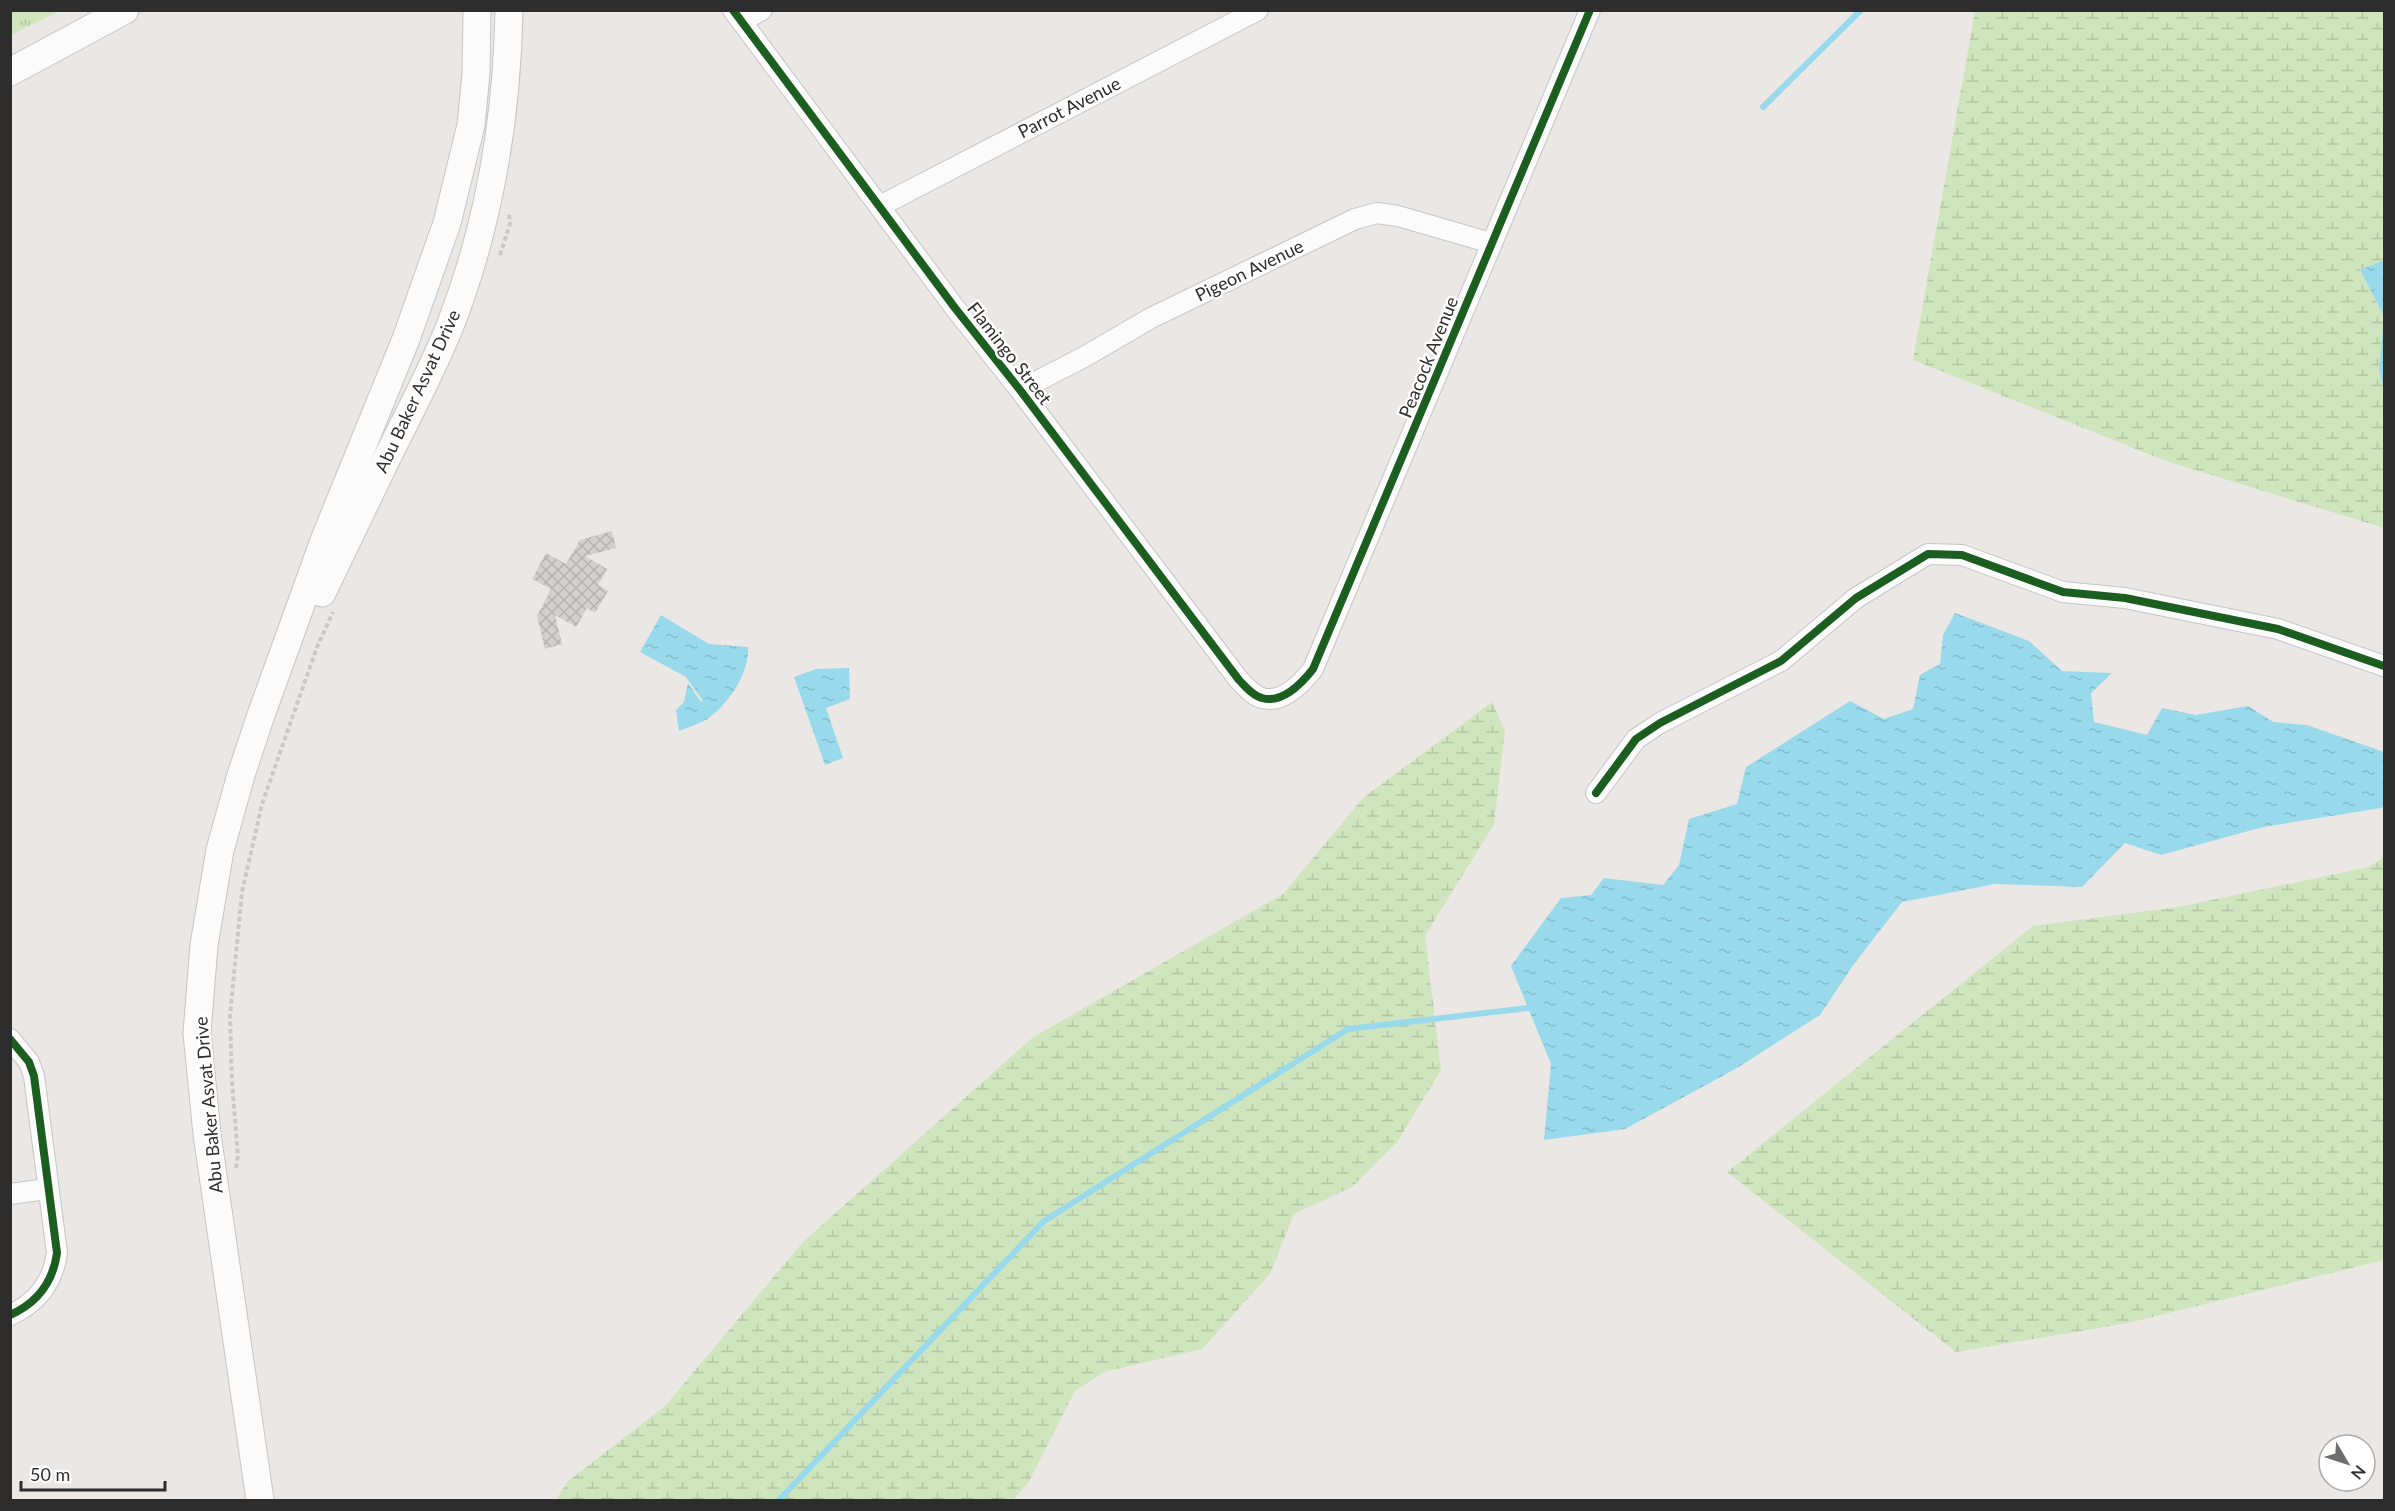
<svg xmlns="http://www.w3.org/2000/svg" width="2395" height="1511" viewBox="0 0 2395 1511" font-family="Lato,sans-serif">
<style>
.wetland{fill:url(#wetland-marsh)}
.park{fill:url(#park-tufts)}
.water{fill:url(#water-ripples)}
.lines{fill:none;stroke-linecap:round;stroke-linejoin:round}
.stream{stroke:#98daeb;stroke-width:6}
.building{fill:url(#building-cross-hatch)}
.minor-casing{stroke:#c6c6c6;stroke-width:22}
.secondary-casing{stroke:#c6c6c6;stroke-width:29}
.path{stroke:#c8c8c8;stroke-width:4;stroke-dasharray:4.5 3;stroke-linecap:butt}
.minor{stroke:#fcfbfb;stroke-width:20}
.secondary{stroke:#fcfbfb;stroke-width:27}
.cycleway-casing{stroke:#fff;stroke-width:11}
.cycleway{stroke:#1b5e20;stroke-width:8}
.labels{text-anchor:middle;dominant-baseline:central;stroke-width:5;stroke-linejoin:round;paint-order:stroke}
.street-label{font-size:18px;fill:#2d2d2d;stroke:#fff}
</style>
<defs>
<pattern id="wetland-marsh" width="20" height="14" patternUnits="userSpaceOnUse" patternTransform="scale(1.5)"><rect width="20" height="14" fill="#cfe5be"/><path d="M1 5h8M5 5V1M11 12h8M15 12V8" fill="none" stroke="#b2c5a4"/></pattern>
<pattern id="park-tufts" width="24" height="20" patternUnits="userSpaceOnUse" patternTransform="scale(1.5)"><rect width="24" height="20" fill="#cfe5be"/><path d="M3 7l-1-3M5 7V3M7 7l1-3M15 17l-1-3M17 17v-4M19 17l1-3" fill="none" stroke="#b2c5a4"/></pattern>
<pattern id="water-ripples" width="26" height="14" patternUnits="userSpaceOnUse" patternTransform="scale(1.5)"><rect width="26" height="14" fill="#98daeb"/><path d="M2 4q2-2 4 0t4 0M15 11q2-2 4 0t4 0" fill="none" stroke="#83bbca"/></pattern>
<pattern id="building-cross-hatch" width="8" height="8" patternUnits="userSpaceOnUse" patternTransform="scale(1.5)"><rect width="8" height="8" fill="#d2cfcd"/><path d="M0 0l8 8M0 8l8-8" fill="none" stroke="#b5b2b0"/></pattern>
</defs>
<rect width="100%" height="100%" fill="#eae7e4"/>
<!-- wetland -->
<g class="wetland">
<polygon points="1975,11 2384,11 2384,260 2360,270 2384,316 2379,370 2384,389 2384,528 2166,461 1913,360"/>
<polygon points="1492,702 1505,730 1494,824 1425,936 1441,1070 1397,1142 1352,1187 1294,1214 1270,1274 1202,1349 1104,1372 1075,1391 1028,1483 1013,1500 556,1500 567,1482 665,1406 803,1242 1032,1038 1283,894 1364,797"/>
<polygon points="2384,857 2384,1260 2128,1323 1956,1352 1727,1172 2033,926 2178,907 2369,867"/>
</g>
<!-- park -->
<polygon class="park" points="11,10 59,10 59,11 11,35"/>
<!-- water -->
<g class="water">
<polygon points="2384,260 2384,389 2379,370 2384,316 2360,270"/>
<polygon points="1955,613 2029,641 2062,671 2112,673 2091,693 2094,722 2147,735 2162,708 2196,715 2248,706 2273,722 2307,725 2384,752 2384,805 2381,808 2263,827 2161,855 2125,843 2082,887 1995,884 1902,902 1854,964 1820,1015 1737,1068 1625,1129 1544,1140 1551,1064 1511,966 1561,898 1591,895 1604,878 1663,885 1679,865 1689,819 1737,804 1746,767 1850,701 1884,719 1913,709 1920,675 1940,664 1943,635"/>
<path d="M661 615 709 644 748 647C750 671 730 702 710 717 702 723 689 727 679 731L676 710 684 702 688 683 701 702 703 701 686 677 640 652Z"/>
<polygon points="849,668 850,699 826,708 843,758 825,765 794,677 816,669"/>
</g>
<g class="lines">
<!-- stream -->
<g class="stream">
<polyline points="1763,107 1861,10"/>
<polyline points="779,1500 1044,1221 1348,1029 1536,1007"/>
</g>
</g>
<!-- building -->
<polygon class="building" points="612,531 616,548 585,556 607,569 598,585 608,591 595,613 587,608 576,627 555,615 562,644 545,649 537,616 551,589 532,579 546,553 566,564 580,540"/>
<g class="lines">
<defs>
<g id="minor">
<path d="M733 10 955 308 1020 390 1239 680C1245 686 1253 696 1262 698 1283 704 1302 683 1313 669L1590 10"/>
<polyline points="742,21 762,10"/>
<polyline points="880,206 1258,10"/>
<polyline points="1020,390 1084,357 1151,318 1355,219 1377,213 1398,216 1491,243"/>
<polyline points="1596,793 1636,739 1660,723 1781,661 1856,598 1928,554 1962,555 2063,592 2125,598 2278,629 2384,666"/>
<path d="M10 1039 29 1062 34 1076 57 1253C53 1282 37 1303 10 1315"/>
<polyline points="10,1194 47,1189"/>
</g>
<g id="secondary">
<polyline points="10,72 125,10"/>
<path d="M322 593C343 549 364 505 385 462 407 417 431 373 450 326 489 226 507 118 509 10"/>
<polyline points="260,1500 207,1134 197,1033 204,945 220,850 241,775 261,715 325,538 406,339 447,223 471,125 476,74 477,10"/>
</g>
</defs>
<!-- minor casing -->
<use href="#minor" class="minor-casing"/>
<!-- secondary casing -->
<use href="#secondary" class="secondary-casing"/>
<!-- path -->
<g class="path">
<polyline points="500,255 510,224 509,213"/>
<polyline points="236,1168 238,1156 232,1083 230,1015 242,892 262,804 317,647 333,612"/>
</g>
<!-- minor -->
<use href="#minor" class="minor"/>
<!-- secondary -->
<use href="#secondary" class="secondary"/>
<defs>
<g id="cycleway">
<path d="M733 10 955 308 1020 390 1239 680C1245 686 1253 696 1262 698 1283 704 1302 683 1313 669L1590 10"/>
<polyline points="1596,793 1636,739 1660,723 1781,661 1856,598 1928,554 1962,555 2063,592 2125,598 2278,629 2384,666"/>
<path d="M10 1039 29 1062 34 1076 57 1253C53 1282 37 1303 10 1315"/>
</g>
</defs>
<!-- cycleway casing -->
<use href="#cycleway" class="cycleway-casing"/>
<!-- cycleway -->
<use href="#cycleway" class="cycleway"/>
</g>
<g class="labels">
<!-- street labels -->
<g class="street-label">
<text transform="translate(1069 107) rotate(-27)">Parrot Avenue</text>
<text transform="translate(1249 270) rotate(-26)">Pigeon Avenue</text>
<text transform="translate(1010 353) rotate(52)">Flamingo Street</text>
<text transform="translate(1428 357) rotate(-68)">Peacock Avenue</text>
<text transform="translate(417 391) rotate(-65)">Abu Baker Asvat Drive</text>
<text transform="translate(208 1105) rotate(-95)">Abu Baker Asvat Drive</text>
</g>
</g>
<!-- border -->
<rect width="2395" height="1511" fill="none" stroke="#2d2d2d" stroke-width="24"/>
<!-- north arrow -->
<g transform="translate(2347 1463) rotate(129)"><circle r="28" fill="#ffffff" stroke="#ababab" stroke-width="1.5"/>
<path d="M0-4.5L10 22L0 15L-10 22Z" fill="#6f6e6d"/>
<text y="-9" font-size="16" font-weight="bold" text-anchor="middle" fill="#2d2d2d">N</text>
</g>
<!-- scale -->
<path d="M21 1481v9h144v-9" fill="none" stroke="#2d2d2d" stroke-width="3"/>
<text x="30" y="1481" font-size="18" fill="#2d2d2d" stroke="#ffffff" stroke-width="4.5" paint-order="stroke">50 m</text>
</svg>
